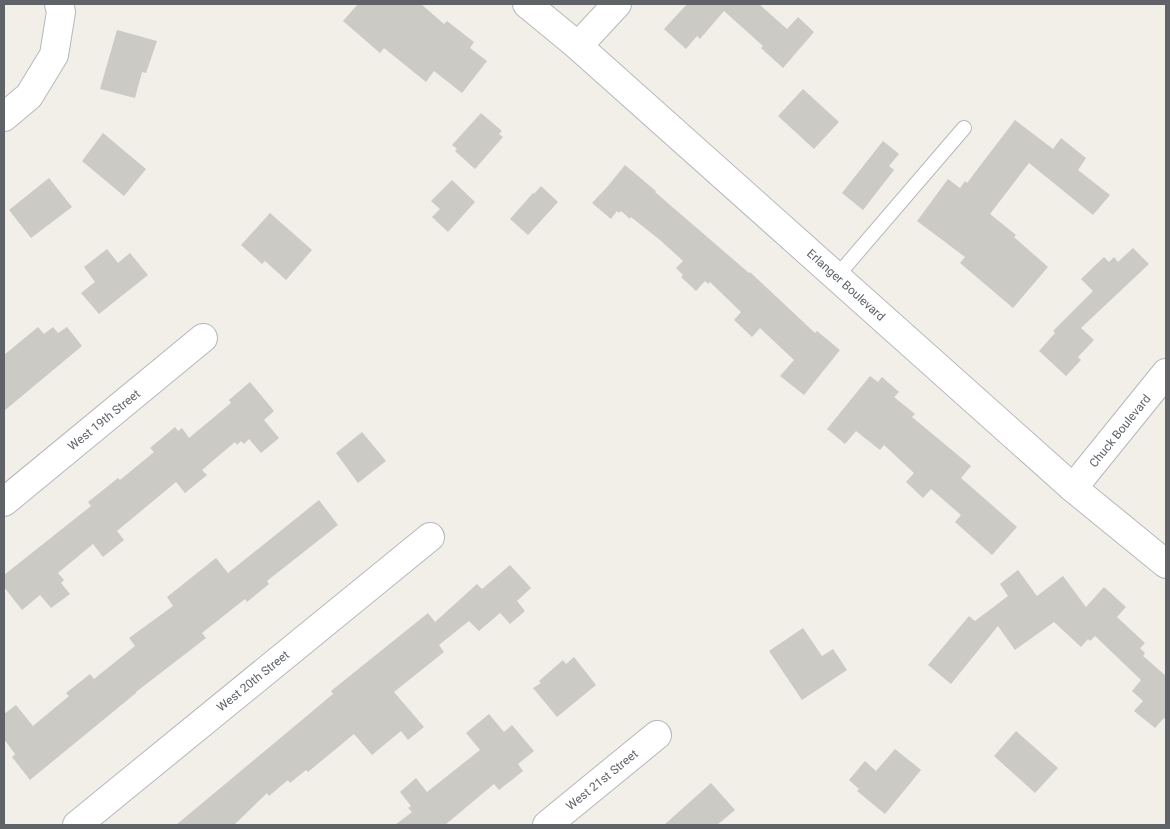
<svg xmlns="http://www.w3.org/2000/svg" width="1170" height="829" viewBox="0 0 1170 829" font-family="Roboto,sans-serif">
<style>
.building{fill:#cccac5}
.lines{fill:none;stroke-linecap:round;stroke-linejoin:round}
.lane-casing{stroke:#b5b8bc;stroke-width:16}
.street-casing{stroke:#b5b8bc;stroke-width:30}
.lane{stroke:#fff;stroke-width:14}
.street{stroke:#fff;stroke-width:28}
.labels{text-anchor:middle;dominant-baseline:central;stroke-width:4;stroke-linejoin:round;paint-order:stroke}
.street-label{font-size:12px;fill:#5f6368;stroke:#fff}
</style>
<rect width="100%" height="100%" fill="#f1efe8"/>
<!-- building -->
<g class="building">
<polygon points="358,4 421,4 444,24 447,21 474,42 470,48 487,61 462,93 434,71 426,82 384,48 380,53 343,21"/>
<polygon points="687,4 759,4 787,29 798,17 814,32 783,68 761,48 763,46 724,11 700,39 697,36 686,49 664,29"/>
<polygon points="117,30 157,41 146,73 142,72 135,98 100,89"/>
<polygon points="803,89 839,122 814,149 778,116"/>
<polygon points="481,113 502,131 499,134 503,137 475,169 455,151 457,149 452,145"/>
<polygon points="1015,120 1053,149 1061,138 1086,158 1078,170 1110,195 1093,215 1029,163 990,214 1016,235 1014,237 1048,267 1013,308 960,263 965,257 917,221 948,179 960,188 965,181 967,183"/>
<polygon points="103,133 146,169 124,196 82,161"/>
<polygon points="883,141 899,154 889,166 894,170 863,210 842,193"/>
<polygon points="625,165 656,191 655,192 749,273 750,272 815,333 817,331 840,350 804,395 780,376 794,360 760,328 752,337 734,320 741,312 710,282 708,284 705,281 696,291 681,277 683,275 676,268 683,261 660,240 631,217 630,219 621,211 619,213 617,211 611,219 592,203 608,186"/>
<polygon points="49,178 72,207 31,238 9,210"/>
<polygon points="452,180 475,202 448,232 432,217 440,209 431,201"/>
<polygon points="541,186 558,202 528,235 510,219 533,193 534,194"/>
<polygon points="270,213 312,250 286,280 265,261 262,264 241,245"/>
<polygon points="1133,248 1149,264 1081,328 1094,340 1078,357 1081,360 1066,376 1039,351 1055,333 1053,331 1093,291 1081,279 1104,257 1109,262 1114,257 1118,262"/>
<polygon points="107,249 118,263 130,253 148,275 99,314 81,293 95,282 84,267"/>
<polygon points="38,327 44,334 53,327 58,333 67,327 82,346 4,411 4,355"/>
<polygon points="870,376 878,382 882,377 899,392 894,397 915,414 912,417 971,466 961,478 1017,527 992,555 955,522 961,515 931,489 923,498 906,482 914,473 884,445 880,450 856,431 845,444 827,429"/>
<polygon points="250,382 274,411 264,420 279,438 261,453 249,439 244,444 241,441 237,445 235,442 202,470 207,475 185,493 176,482 117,531 124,540 103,557 93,544 58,573 64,580 61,583 70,594 51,608 40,595 22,610 4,587 4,575 91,506 88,502 118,478 120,480 154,452 150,448 175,427 178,431 182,428 189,438 231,403 229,400"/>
<polygon points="362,432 386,461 358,483 336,453"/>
<polygon points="319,500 338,525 267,581 269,584 247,602 245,599 202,633 206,638 136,692 136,693 30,780 12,757 15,754 4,739 4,714 16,705 33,726 69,696 66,693 90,674 94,679 135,646 129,638 173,606 167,597 216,558 228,573"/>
<polygon points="510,565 531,588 517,601 525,611 510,624 500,613 479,631 469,621 439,645 444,652 394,692 424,727 408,740 401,731 372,755 354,734 308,772 306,770 290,783 288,780 269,796 267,793 234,825 176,825 333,694 331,691 428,613 435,622 477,584 482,589"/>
<polygon points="1018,570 1037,596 1063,576 1086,607 1104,587 1126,607 1117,617 1145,643 1140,648 1145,653 1143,656 1165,675 1166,673 1166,720 1164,718 1155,728 1134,711 1143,701 1132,691 1141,680 1095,636 1090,641 1088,639 1081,647 1054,622 1015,650 998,626 951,684 928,665 969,616 975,621 1008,596 1000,584"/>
<polygon points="803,628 822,656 833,649 847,670 802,700 769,651"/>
<polygon points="574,657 596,685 557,717 533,688 541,683 539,681 563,660 566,664"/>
<polygon points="489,714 504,732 512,725 534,751 518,764 523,771 499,790 494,784 445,825 395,825 412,812 408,808 411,806 400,792 416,778 427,792 480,750 466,733"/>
<polygon points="1016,731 1058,768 1035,793 994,756"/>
<polygon points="895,749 921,770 885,814 857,791 859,789 849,780 865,761 876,771"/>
<polygon points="711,783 735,810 717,825 664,825"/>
</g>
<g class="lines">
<defs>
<polyline id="lane" points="837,276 964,128"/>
<g id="street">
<polyline points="527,4 578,46 1073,488 1166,564"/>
<polyline points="578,46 617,4"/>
<polyline points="4,117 29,96 54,55 61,12 59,4"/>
<polyline points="1073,488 1166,373"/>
<polyline points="4,502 203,338"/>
<polyline points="77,825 430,537"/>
<polyline points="547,825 657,735"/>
</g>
</defs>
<!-- lane casing -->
<use href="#lane" class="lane-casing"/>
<!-- street casing -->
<use href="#street" class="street-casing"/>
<!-- lane -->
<use href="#lane" class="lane"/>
<!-- street -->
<use href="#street" class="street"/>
</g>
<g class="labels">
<!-- street labels -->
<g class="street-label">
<text transform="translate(846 285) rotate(42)">Erlanger Boulevard</text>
<text transform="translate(104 420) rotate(-39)">West 19th Street</text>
<text transform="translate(1120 431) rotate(-51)">Chuck Boulevard</text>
<text transform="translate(253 681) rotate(-39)">West 20th Street</text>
<text transform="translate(602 780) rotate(-39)">West 21st Street</text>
</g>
</g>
<!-- border -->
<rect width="1170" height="829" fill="none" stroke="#5f6368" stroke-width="10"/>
</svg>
